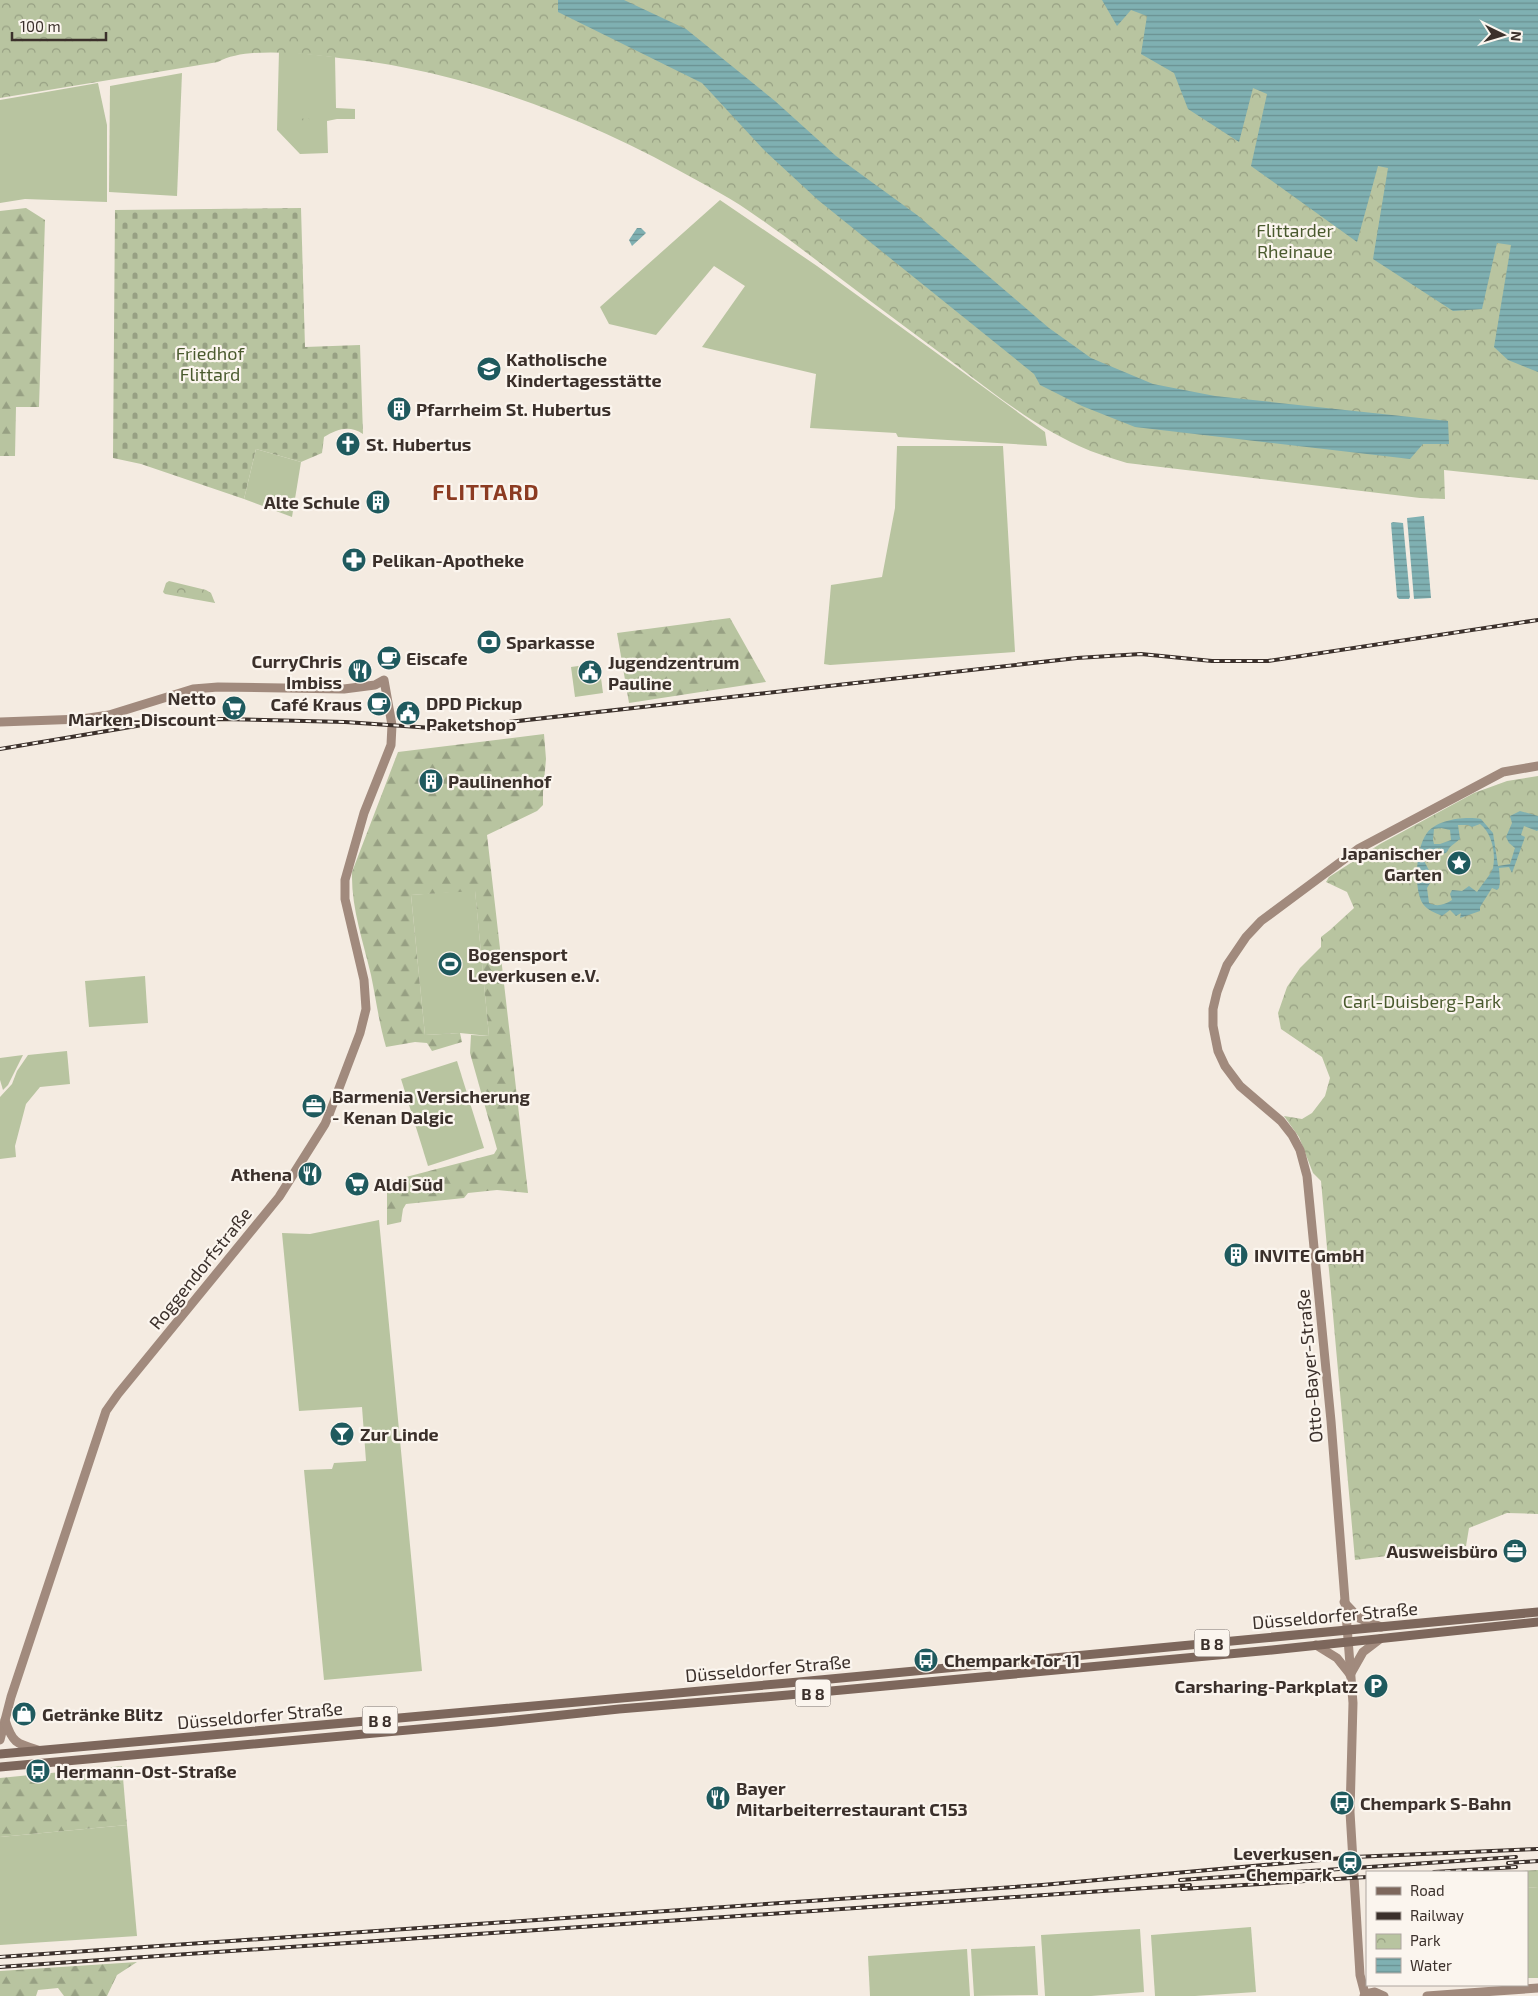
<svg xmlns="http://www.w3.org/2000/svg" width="1538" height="1996" viewBox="0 0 1538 1996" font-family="'Exo 2',sans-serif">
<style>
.green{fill:#b8c4a0}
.forest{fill:url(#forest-firs)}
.cemetery{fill:url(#cemetery-stones)}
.park{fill:url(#park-crowns)}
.water{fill:url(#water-rules);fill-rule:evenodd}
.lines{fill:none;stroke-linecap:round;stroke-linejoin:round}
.secondary{stroke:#a18a7d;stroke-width:9}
.primary{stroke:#7d675c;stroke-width:9}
.rail-casing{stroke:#3b302b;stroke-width:4}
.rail{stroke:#fbf5ee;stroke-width:2;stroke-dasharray:5.5;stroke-linecap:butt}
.labels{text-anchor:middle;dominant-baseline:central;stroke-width:4.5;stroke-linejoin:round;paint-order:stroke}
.shield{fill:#fbf5ee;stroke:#756b66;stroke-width:1}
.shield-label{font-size:16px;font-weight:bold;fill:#3b302b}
.park-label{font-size:18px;fill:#4a5a2e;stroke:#fbf5ee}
.poi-label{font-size:18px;font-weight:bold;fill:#3b302b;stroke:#fbf5ee;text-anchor:start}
.street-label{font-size:18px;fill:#3b302b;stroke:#fbf5ee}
.district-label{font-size:22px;font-weight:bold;letter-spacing:1px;fill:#8c3b22;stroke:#fbf5ee}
</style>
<defs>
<pattern id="forest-firs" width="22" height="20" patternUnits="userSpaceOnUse" patternTransform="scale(1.25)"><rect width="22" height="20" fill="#b8c4a0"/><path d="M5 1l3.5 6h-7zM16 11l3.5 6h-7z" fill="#97a083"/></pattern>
<pattern id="cemetery-stones" width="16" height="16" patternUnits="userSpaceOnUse" patternTransform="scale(1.25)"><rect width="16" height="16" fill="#b8c4a0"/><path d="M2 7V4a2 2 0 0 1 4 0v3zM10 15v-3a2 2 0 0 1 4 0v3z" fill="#97a083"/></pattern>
<pattern id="park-crowns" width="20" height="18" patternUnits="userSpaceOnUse" patternTransform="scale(1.25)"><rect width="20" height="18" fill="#b8c4a0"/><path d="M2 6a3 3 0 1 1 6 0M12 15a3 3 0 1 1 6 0" fill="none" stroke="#97a083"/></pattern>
<pattern id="water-rules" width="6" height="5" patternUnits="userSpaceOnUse" patternTransform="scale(1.25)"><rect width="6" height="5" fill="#7fb0b2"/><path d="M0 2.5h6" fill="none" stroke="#699091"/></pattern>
</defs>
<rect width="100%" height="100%" fill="#f4ebe1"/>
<!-- green -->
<g class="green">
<polygon points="279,51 335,57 336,108 355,109 355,119 337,119 327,121 328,153 300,154 277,130"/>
<polygon points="182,73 177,196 109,192 110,86"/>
<polygon points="98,83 107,125 107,202 25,199 0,203 0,100"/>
<polygon points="720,200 817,266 1045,432 1047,446 898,437 896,433 810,428 816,374 702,347 745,286 714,266 656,335 609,324 600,307"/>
<polygon points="897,446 1003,446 1015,652 830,665 824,664 831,585 882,577 895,508"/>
<polygon points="256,449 301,462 292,517 244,499"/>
<polygon points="599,663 603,693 575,697 571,667"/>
<polygon points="475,890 489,1036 460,1033 425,1035 411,895"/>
<polygon points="145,976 148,1023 89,1027 85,981"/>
<polygon points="67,1051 70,1084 40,1087 26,1104 15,1146 16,1157 0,1159 0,1097 12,1084 17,1071 28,1055"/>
<polygon points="23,1055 8,1085 3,1090 0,1080 0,1058"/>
<polygon points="457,1061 484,1148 428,1166 401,1079"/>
<polygon points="379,1220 422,1671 324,1680 304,1470 332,1469 334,1463 366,1461 362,1407 299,1411 282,1233 310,1234"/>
<polygon points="127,1825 137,1936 0,1945 0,1837"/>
<polygon points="1538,1887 1538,1978 1527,1978 1527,1888"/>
<polygon points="1251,1927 1256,1992 1195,1996 1155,1996 1151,1935"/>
<polygon points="1140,1929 1144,1992 1091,1996 1045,1996 1041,1935"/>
<polygon points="1035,1946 1038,1995 974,1996 971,1949"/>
<polygon points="967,1949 970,1996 870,1996 868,1956"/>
</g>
<!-- forest -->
<g class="forest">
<polygon points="26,208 45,220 39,407 16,407 15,456 0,456 0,211"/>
<polygon points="730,618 766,682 629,703 617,633"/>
<path d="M544 734 546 759 543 792V805L537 811 487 835 528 1193 497 1190 468 1193 464 1198 406 1204 403 1209 401 1222 387 1225V1182L494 1154 497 1149 470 1053 471 1035 489 1036 475 891 411 895 425 1035 460 1033 462 1042 432 1051 427 1043 415 1042 386 1047C379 1023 376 999 371 975 363 941 351 907 352 872L398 752Z"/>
<polygon points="122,1766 127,1825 0,1837 0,1778"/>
<polygon points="1538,1870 1538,1887 1527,1888 1527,1872 1503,1872"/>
<polygon points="137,1962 117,1975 107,1996 64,1996 58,1988 38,1990 36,1996 0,1996 0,1971"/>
</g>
<!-- cemetery -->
<path class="cemetery" d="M301 208 305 347 360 345 363 434C349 425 338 429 324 437L322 453 301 462 256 449 244 499 141 464 113 458 115 210Z"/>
<!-- park -->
<g class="park">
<path d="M0 0H1369L1538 105V480L1444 470 1445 499 1420 498 1127 463C1111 458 1094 453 1079 446 1035 426 997 396 959 367 929 345 899 322 869 300 826 268 785 235 740 205 728 197 714 190 700 182 593 121 473 73 349 59 314 55 248 45 218 62L0 98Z"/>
<polygon points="309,118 310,132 299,133 298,119"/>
<polygon points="169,581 206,590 211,593 215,603 165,594 163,592 166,583"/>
<polygon points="1538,776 1538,1514 1507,1513 1469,1528 1466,1546 1355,1560 1321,1181 1313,1173 1299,1137 1284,1116 1302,1119 1312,1113 1325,1096 1330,1078 1322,1057 1281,1029 1278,1013 1287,987 1300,968 1321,947 1321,937 1330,930 1354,908 1347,892 1326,882 1329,877 1380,844 1474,793 1507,781"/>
</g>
<!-- water -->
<g class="water">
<polygon points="558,0 624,0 686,29 775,101 836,156 917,215 1049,328 1091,358 1153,384 1215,396 1448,421 1449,444 1423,444 1410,459 1135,427 1082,406 1040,385 1034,374 818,200 765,151 702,83 558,12"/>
<polygon points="1102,0 1538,0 1538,372 1508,360 1494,347 1511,245 1497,243 1482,309 1453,311 1373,259 1388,168 1378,166 1357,242 1251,166 1267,94 1253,88 1239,142 1188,109 1174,73 1141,54 1147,16 1131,10 1117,26"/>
<polygon points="637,228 641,228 646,233 632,246 629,240"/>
<polygon points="1424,516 1431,598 1414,599 1407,518"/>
<polygon points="1393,522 1403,523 1410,597 1409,599 1399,599 1397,597 1391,523"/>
<path d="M1520 811 1538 816V830L1537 831 1524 826 1521 835 1525 837 1512 873 1509 867 1499 868 1500 882 1499 888 1497 890 1492 888 1480 907V911L1460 918 1461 913 1456 916 1450 910 1442 916C1436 913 1427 910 1423 904 1413 889 1416 847 1427 833 1437 819 1466 816 1481 819L1493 833 1498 866 1510 864 1515 848 1509 843 1506 837 1512 823 1510 816ZM1480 824C1492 833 1496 853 1493 868 1491 874 1481 886 1477 892L1469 886 1462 891 1452 890 1450 894 1452 900C1444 905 1437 907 1429 903L1427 888 1432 880 1430 872 1424 861C1428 855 1432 849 1440 848L1439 854 1446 853 1450 847 1460 839 1458 825H1468L1472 827ZM1441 828 1450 830 1451 840 1440 844H1434L1433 840 1434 829Z"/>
</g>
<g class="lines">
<!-- secondary -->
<g class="secondary">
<polyline points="0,722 82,719 109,715 193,689 218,687 344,689 375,685 384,680 392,725 391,745 364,813 345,880 345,899 364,980 366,1009 360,1033 330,1112 325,1124 279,1197 118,1394 106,1411 11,1697 0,1740"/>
<polyline points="1344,1602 1359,1618 1381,1627"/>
<polyline points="1316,1645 1337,1658 1349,1673"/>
<polyline points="1350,1675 1363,1652 1380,1639"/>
<path d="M5 1720C12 1742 16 1744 38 1750"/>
<polyline points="1365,1994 1360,1975 1350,1812 1353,1703 1331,1421 1307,1176 1300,1150 1292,1135 1281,1121 1240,1086 1225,1066 1218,1051 1213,1026 1213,1009 1217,992 1227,965 1246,937 1261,921 1358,849 1503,772 1538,766"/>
<polyline points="1364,1996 1365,1994 1375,1992 1384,1996"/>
<polyline points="1427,1996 1538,1988"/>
</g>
<!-- primary -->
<g class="primary">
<polyline points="0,1754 788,1683 1538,1612"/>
<polyline points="0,1767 496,1722 619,1709 788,1695 1272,1650 1538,1622"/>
</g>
<defs>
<g id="rail">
<polyline points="0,749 172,720 223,719 345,722 447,729 1077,658 1141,654 1212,661 1268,661 1538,620"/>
<polyline points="1508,1863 1538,1861"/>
<polyline points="1434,1872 1516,1867"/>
<polyline points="1180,1880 1516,1857"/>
<polyline points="1182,1889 1367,1877"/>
<polyline points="0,1957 1042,1885 1354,1857 1538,1849"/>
<polyline points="0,1967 1190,1885"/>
</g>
</defs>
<!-- rail casing -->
<use href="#rail" class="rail-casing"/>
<!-- rail -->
<use href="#rail" class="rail"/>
</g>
<!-- icons -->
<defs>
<symbol id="school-disc" viewBox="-11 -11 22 22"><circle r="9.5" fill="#1f5a5e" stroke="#fbf5ee"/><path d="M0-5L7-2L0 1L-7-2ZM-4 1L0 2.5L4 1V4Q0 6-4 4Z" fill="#fff"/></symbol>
<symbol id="building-disc" viewBox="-11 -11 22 22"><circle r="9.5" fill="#1f5a5e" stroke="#fbf5ee"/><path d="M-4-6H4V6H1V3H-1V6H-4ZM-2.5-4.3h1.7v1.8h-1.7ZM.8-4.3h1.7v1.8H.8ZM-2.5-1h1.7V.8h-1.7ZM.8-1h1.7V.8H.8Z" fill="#fff"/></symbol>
<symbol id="church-disc" viewBox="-11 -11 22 22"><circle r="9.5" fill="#1f5a5e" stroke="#fbf5ee"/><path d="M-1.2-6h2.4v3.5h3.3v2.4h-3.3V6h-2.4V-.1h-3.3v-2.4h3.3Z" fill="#fff"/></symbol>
<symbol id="pharmacy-disc" viewBox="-11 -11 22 22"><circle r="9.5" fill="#1f5a5e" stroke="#fbf5ee"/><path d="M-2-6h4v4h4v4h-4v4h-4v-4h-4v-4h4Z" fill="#fff"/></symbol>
<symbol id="bank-disc" viewBox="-11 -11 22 22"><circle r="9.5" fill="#1f5a5e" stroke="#fbf5ee"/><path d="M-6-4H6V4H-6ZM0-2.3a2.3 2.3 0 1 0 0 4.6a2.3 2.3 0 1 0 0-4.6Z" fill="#fff"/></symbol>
<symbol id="cafe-disc" viewBox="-11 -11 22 22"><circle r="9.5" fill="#1f5a5e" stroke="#fbf5ee"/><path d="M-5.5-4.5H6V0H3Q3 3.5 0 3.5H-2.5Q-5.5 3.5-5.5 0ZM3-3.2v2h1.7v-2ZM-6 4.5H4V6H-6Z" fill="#fff"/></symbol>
<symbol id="restaurant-disc" viewBox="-11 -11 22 22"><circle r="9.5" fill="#1f5a5e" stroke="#fbf5ee"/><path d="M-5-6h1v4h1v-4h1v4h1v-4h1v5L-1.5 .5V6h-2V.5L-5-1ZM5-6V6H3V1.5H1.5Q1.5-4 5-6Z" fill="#fff"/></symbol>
<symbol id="civic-disc" viewBox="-11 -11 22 22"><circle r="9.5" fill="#1f5a5e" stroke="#fbf5ee"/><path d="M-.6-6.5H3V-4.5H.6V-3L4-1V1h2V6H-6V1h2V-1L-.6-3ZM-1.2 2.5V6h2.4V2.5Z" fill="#fff"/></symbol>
<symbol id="supermarket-disc" viewBox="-11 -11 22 22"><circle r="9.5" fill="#1f5a5e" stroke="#fbf5ee"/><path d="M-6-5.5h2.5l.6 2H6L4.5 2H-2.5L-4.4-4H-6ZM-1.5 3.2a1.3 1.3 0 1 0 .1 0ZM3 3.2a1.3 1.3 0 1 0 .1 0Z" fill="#fff"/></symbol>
<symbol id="sight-disc" viewBox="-11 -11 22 22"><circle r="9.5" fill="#1f5a5e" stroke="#fbf5ee"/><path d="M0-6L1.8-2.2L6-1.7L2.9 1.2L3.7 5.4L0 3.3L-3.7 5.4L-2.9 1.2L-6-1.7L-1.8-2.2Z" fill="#fff"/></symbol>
<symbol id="stadium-disc" viewBox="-11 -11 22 22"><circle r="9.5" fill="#1f5a5e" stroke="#fbf5ee"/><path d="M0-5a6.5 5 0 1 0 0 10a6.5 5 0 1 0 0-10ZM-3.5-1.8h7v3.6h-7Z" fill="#fff"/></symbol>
<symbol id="office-disc" viewBox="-11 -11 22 22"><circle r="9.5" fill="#1f5a5e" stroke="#fbf5ee"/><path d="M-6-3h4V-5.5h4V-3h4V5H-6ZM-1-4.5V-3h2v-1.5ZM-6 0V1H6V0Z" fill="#fff"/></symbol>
<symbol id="bar-disc" viewBox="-11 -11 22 22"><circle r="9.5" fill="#1f5a5e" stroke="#fbf5ee"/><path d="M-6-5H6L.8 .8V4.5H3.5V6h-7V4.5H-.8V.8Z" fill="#fff"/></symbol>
<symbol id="bus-disc" viewBox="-11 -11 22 22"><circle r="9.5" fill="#1f5a5e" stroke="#fbf5ee"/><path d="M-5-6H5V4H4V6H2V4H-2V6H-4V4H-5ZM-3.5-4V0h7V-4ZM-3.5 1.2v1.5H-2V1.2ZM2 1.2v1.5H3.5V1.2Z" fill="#fff"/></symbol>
<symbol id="parking-disc" viewBox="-11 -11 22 22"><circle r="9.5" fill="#1f5a5e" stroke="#fbf5ee"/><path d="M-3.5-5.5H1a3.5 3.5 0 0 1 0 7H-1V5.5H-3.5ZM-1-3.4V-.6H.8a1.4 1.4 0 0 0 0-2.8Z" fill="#fff"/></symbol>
<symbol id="shop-disc" viewBox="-11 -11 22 22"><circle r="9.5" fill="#1f5a5e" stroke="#fbf5ee"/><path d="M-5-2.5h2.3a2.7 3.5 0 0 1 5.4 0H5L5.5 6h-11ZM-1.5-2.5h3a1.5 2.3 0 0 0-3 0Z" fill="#fff"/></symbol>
<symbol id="station-disc" viewBox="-11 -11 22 22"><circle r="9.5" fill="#1f5a5e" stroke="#fbf5ee"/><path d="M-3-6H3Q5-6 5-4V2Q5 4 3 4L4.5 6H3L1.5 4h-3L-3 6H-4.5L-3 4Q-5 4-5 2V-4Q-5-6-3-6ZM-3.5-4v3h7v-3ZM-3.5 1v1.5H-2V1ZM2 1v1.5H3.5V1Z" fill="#fff"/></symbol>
</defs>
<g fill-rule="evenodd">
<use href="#school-disc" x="475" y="355" width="28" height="28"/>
<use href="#building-disc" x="385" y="395" width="28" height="28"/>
<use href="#church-disc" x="334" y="430" width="28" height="28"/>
<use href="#building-disc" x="364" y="488" width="28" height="28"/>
<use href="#pharmacy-disc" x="340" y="546" width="28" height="28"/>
<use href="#bank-disc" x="475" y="628" width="28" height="28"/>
<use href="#cafe-disc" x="375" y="644" width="28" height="28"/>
<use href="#restaurant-disc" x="346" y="657" width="28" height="28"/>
<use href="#civic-disc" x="576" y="658" width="28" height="28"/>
<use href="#cafe-disc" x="365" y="690" width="28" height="28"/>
<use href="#supermarket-disc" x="220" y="694" width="28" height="28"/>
<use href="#civic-disc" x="394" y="699" width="28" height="28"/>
<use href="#building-disc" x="417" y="767" width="28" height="28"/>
<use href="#sight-disc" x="1445" y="849" width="28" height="28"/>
<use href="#stadium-disc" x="436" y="950" width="28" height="28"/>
<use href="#office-disc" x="300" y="1092" width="28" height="28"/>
<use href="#restaurant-disc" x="296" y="1160" width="28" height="28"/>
<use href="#supermarket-disc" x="343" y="1170" width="28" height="28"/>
<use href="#building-disc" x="1222" y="1241" width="28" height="28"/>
<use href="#bar-disc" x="328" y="1420" width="28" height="28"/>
<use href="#office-disc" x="1501" y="1537" width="28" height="28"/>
<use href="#bus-disc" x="912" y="1646" width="28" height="28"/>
<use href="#parking-disc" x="1362" y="1672" width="28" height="28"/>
<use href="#shop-disc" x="10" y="1700" width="28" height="28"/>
<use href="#bus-disc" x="24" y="1757" width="28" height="28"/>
<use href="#restaurant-disc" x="704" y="1784" width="28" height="28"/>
<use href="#bus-disc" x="1328" y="1789" width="28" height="28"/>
<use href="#station-disc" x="1336" y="1849" width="28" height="28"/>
</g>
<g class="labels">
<!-- shield labels -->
<g class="shield">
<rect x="1194.5" y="1629.5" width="35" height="27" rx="4"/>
<rect x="795.5" y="1679.5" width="35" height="27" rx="4"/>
<rect x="362.5" y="1706.5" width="35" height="27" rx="4"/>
</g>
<g class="shield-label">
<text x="1212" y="1643">B 8</text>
<text x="813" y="1693">B 8</text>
<text x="380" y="1720">B 8</text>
</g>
<!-- park labels -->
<g class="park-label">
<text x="1295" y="230">Flittarder<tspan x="1295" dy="21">Rheinaue</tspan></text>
<text x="210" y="353">Friedhof<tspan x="210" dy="21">Flittard</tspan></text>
<text x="1422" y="1001">Carl-Duisberg-Park</text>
</g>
<!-- poi labels -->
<g class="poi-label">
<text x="506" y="359">Katholische<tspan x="506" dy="21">Kindertagesstätte</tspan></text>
<text x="416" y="409">Pfarrheim St. Hubertus</text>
<text x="366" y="444">St. Hubertus</text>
<text x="360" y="502" text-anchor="end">Alte Schule</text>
<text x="372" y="560">Pelikan-Apotheke</text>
<text x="506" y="642">Sparkasse</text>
<text x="406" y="658">Eiscafe</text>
<text x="342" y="661" text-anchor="end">CurryChris<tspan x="342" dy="21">Imbiss</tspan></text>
<text x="608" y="662">Jugendzentrum<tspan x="608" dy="21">Pauline</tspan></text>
<text x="216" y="698" text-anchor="end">Netto<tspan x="216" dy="21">Marken-Discount</tspan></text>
<text x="426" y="703">DPD Pickup<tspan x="426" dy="21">Paketshop</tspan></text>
<text x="362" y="704" text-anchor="end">Café Kraus</text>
<text x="448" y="781">Paulinenhof</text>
<text x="1442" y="853" text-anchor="end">Japanischer<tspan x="1442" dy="21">Garten</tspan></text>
<text x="468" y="954">Bogensport<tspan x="468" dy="21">Leverkusen e.V.</tspan></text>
<text x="332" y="1096">Barmenia Versicherung<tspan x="332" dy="21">- Kenan Dalgic</tspan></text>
<text x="292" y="1174" text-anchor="end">Athena</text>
<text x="374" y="1184">Aldi Süd</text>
<text x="1254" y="1255">INVITE GmbH</text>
<text x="360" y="1434">Zur Linde</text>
<text x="1498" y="1551" text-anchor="end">Ausweisbüro</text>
<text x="944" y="1660">Chempark Tor 11</text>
<text x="1358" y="1686" text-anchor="end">Carsharing-Parkplatz</text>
<text x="42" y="1714">Getränke Blitz</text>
<text x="56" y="1771">Hermann-Ost-Straße</text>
<text x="736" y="1788">Bayer<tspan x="736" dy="21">Mitarbeiterrestaurant C153</tspan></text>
<text x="1360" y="1803">Chempark S-Bahn</text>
<text x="1332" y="1853" text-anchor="end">Leverkusen<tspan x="1332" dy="21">Chempark</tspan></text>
</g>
<!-- street labels -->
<g class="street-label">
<text transform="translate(200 1268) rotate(-51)">Roggendorfstraße</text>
<text transform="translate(1309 1366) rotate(-95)">Otto-Bayer-Straße</text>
<text transform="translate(1335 1615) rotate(-5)">Düsseldorfer Straße</text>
<text transform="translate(768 1668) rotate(-5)">Düsseldorfer Straße</text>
<text transform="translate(260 1715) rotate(-5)">Düsseldorfer Straße</text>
</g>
<!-- district labels -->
<g class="district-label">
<text x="486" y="491">FLITTARD</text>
</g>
</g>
<!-- legend -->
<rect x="1366" y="1871" width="162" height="115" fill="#fbf5ee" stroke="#aea6a0"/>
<rect x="1376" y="1887" width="25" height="8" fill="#7d675c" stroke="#aea6a0"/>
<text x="1410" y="1896" font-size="15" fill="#3b302b">Road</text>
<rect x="1376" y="1912" width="25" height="8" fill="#3b302b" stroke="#aea6a0"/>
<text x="1410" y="1921" font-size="15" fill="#3b302b">Railway</text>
<rect x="1376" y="1934" width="25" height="15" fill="url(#park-crowns)" stroke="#aea6a0"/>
<text x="1410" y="1946" font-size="15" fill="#3b302b">Park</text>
<rect x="1376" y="1958" width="25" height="15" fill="url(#water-rules)" stroke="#aea6a0"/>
<text x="1410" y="1971" font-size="15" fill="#3b302b">Water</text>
<!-- north arrow -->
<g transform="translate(1503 35) rotate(95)" stroke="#fbf5ee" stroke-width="4" paint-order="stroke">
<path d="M0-4L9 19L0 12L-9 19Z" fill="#3b302b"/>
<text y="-8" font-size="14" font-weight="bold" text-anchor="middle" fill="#3b302b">N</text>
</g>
<!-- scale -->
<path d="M12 32v8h94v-8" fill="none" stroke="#3b302b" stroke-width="2.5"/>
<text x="20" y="32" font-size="15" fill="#3b302b" stroke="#fbf5ee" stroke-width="4" paint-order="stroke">100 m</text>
</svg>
